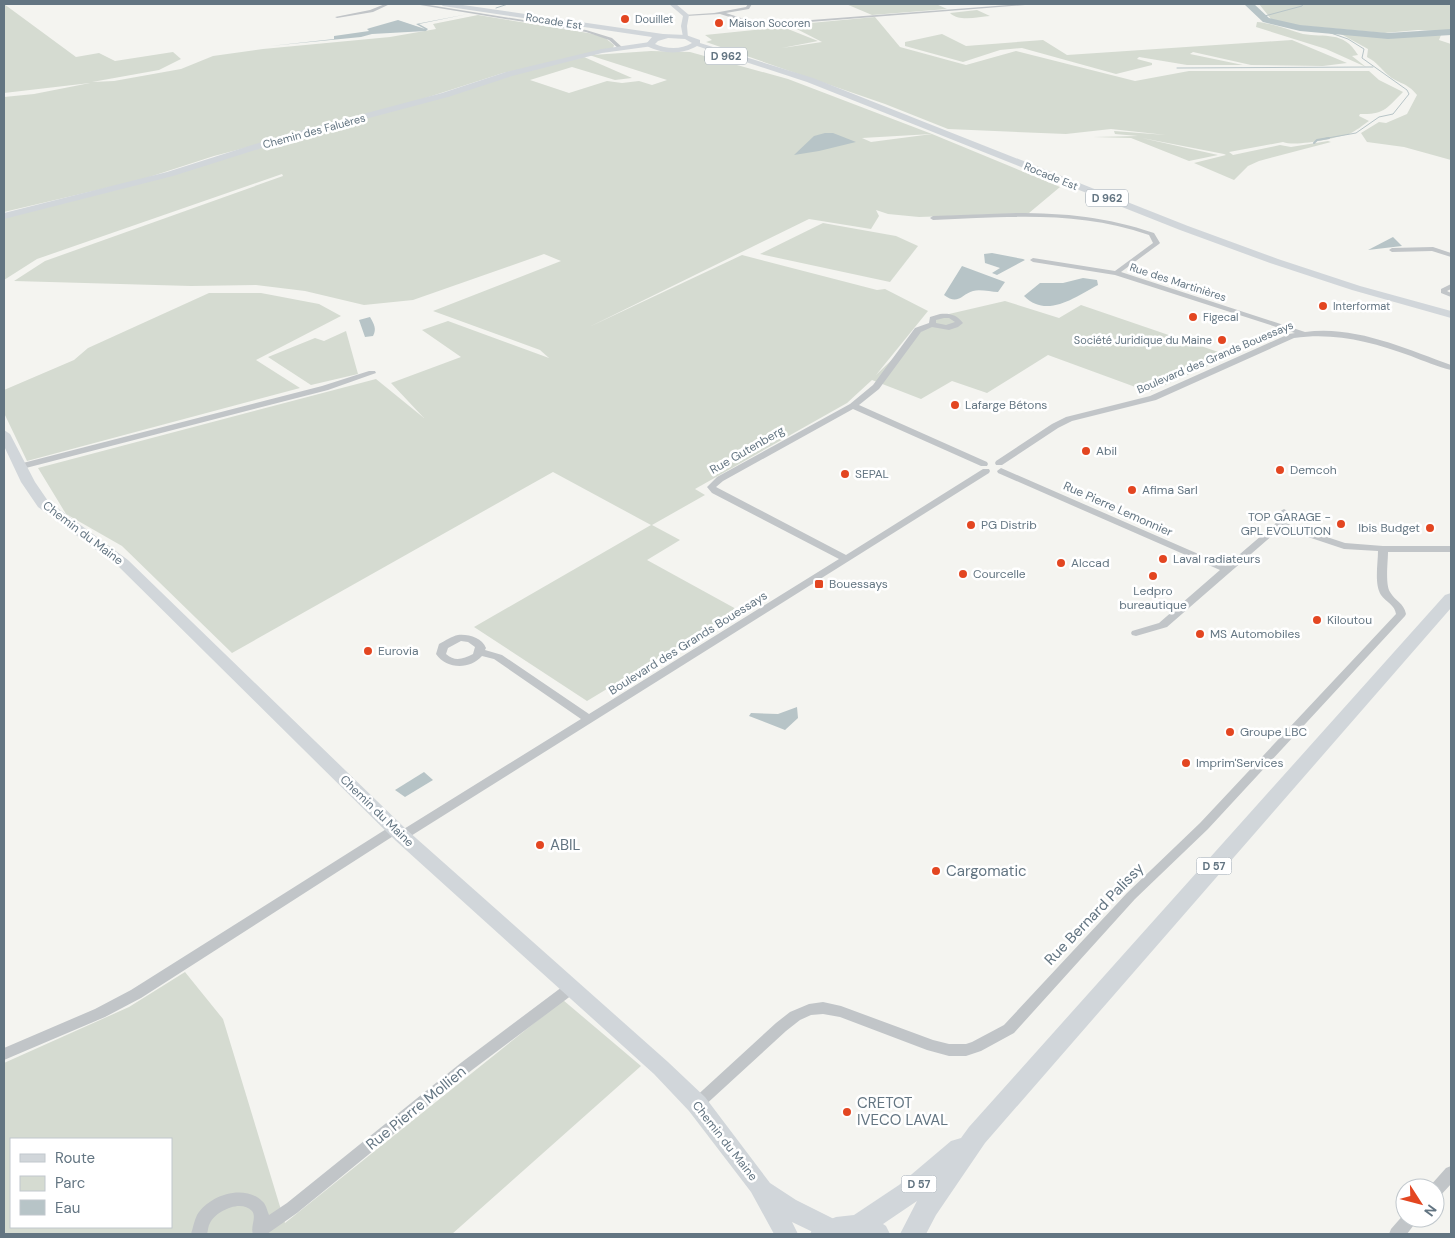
<svg xmlns="http://www.w3.org/2000/svg" width="1455" height="1238" viewBox="0 0 1455 1238" font-family="'DM Sans',sans-serif">
<style>
.green{fill:#d5dbd1;fill-rule:evenodd}
.water{fill:#b7c4c7}
.lines{fill:none;stroke-linecap:round;stroke-linejoin:round}
.stream-far1{stroke:#b7c4c7;stroke-width:1}
.stream{stroke:#b7c4c7;stroke-width:2}
.river{fill:#b7c4c7;fill-rule:evenodd}
.street{fill:#c1c5c8;fill-rule:evenodd}
.secondary{fill:#d1d6da;fill-rule:evenodd}
.primary{fill:#d1d6da;fill-rule:evenodd}
.poi-dot{fill:#e34621;stroke:#fff;stroke-width:2}
.labels{text-anchor:middle;dominant-baseline:central;stroke-width:5;stroke-linejoin:round;paint-order:stroke}
.far-poi-label{font-size:11px;fill:#637582;stroke:#fff;text-anchor:start}
.far-street-label{font-size:11px;fill:#637582;stroke:#fff}
.shield{fill:#fff;stroke:#929ea8;stroke-width:1}
.shield-label{font-size:11px;font-weight:bold;fill:#637582}
.poi-label{font-size:12px;fill:#637582;stroke:#fff;text-anchor:start}
.street-label{font-size:12px;fill:#637582;stroke:#fff}
.near-poi-label{font-size:15px;fill:#637582;stroke:#fff;text-anchor:start}
.near-street-label{font-size:15px;fill:#637582;stroke:#fff}
</style>
<rect width="100%" height="100%" fill="#f4f4f0"/>
<!-- green -->
<g class="green">
<polygon points="4,4 76,57 99,53 115,61 173,52 181,59 159,70 92,82 114,81 181,69 213,56 263,49 390,37 436,29 433,24 478,15 588,33 604,37 614,45 613,49 592,55 651,51 690,52 788,79 932,134 862,138 871,142 932,134 1060,187 1029,213 919,217 888,214 876,210 879,216 871,229 809,219 589,327 742,255 877,290 885,289 928,311 876,375 936,317 1005,301 1059,318 1081,305 1230,356 1149,392 1048,355 987,393 952,381 921,399 872,380 847,403 695,489 705,495 652,525 680,540 647,560 738,610 587,701 474,627 651,525 553,472 232,653 122,546 66,514 38,468 376,379 424,418 391,383 461,357 422,330 448,321 549,358 540,350 433,311 561,261 544,254 413,300 364,305 305,291 256,285 191,286 14,281 45,261 283,176 282,174 37,259 4,280 4,218 119,189 503,77 584,57 632,78 615,80 572,67 530,80 569,93 607,81 622,83 639,81 652,85 667,80 589,55 503,73 382,112 214,156 140,180 4,212 4,97 34,94 90,83 4,93"/>
<polygon points="846,4 936,4 947,9 872,15"/>
<polygon points="1259,4 1451,4 1451,32 1418,30 1384,33 1294,25 1271,19"/>
<path d="M977 10 990 16C978 17 959 22 950 13Z"/>
<path d="M875 17 900 47 966 65 1016 51 1135 81 1189 71H1369L1379 80 1403 92C1387 108 1384 115 1360 114L1359 116 1369 121C1363 125 1356 131 1349 134 1335 138 1297 147 1283 142L1229 152 1233 155 1280 145 1291 147 1328 141 1331 142 1259 161 1248 166 1234 180 1194 163 1226 155 1224 154 1142 138 1218 155 1189 161 1131 138 1093 137 1138 136 1115 134 1114 131 1166 135 1111 129 1066 134 948 129 885 104 706 42 712 40 705 35 783 27 818 41 782 48 822 42 789 25Z"/>
<path d="M1257 22C1272 23 1288 30 1303 34 1325 38 1343 30 1358 55L1352 56 1366 67 1326 49 1256 27Z"/>
<path d="M1339 33 1393 37 1441 35 1439 40 1451 44V160L1404 147 1367 142 1361 133 1379 122 1386 123 1407 114 1417 95C1407 82 1398 84 1388 75 1380 68 1378 63 1367 57L1368 49Z"/>
<polygon points="942,34 966,46 1043,40 1067,55 1292,40 1347,63 1323,66 1251,65 1193,52 1190,54 1243,65 1187,65 1139,57 1137,59 1152,63 1152,65 1116,74 1022,48 1000,50 963,62 905,46 905,42"/>
<polygon points="823,223 896,236 918,246 890,282 760,254"/>
<polygon points="209,293 261,293 319,304 341,316 256,360 300,388 27,461 4,413 4,390 74,360 88,348"/>
<polygon points="346,331 358,374 311,385 268,357 315,338 324,341"/>
<path d="M185 972 223 1019 285 1223 563 1000 641 1066 452 1234H4V1063L129 1007ZM11 1139H171V1227H11Z"/>
</g>
<!-- water -->
<g class="water">
<polygon points="468,14 419,24 428,29 426,31 372,34 361,37 270,46 334,39 334,36 369,31 367,29 370,28 398,20 425,29 416,24"/>
<polygon points="825,133 833,133 856,142 819,151 794,155 814,136"/>
<polygon points="1393,237 1402,246 1368,250"/>
<polygon points="992,253 1023,259 1025,260 997,275 992,273 1000,268 985,263 984,254"/>
<path d="M962 266 1005 282 998 292C991 292 980 289 973 291 962 294 958 306 944 295Z"/>
<path d="M1083 278 1097 280 1098 285C1075 297 1047 319 1024 296L1040 283H1063Z"/>
<path d="M370 317C374 324 377 329 373 336L365 337 359 320Z"/>
<polygon points="797,707 798,718 785,730 749,716 751,713 778,714"/>
<polygon points="424,772 433,780 405,797 395,790"/>
</g>
<g class="lines">
<!-- stream-far1 -->
<g class="stream-far1">
<polyline points="496,8 508,4"/>
<polyline points="1261,17 1302,6 1303,4"/>
<polyline points="1177,68 1373,67"/>
<polyline points="1322,139 1356,133 1379,117 1393,114 1409,94 1407,90 1362,58 1364,49 1348,39 1325,31"/>
</g>
<!-- stream -->
<polyline class="stream" points="1314,143 1317,140 1329,138"/>
<!-- river -->
<polygon class="river" points="1244,4 1254,4 1269,18 1300,25 1388,33 1451,29 1451,35 1388,39 1300,31 1263,22"/>
<!-- street -->
<g class="street">
<polygon points="385,4 390,4 373,12 337,18 335,17 370,10"/>
<polygon points="414,4 423,4 586,30 612,38 623,48 619,49 609,40 586,32"/>
<polygon points="748,4 752,4 749,9 726,13 759,24 1021,4 1037,4 759,26 720,14 686,16 684,15 714,13 746,7"/>
<path d="M1016 213C1065 213 1107 217 1154 233L1160 243 1159 244 1121 272 1305 332C1355 325 1406 349 1451 365V370C1438 367 1424 361 1411 356 1372 342 1335 332 1294 338L1156 400 1072 421 1058 428 1002 465H996L995 463 996 461 1052 424 1066 417 1150 396 1289 334 1295 333 1115 275 1033 262 1030 260 1033 258 1115 271 1153 243 1149 235C1076 210 1009 217 933 220L930 218 933 216Z"/>
<polygon points="1433,247 1451,253 1451,257 1432,251 1392,252 1389,250 1392,248"/>
<polygon points="1451,284 1451,289 1447,291 1451,293 1451,297 1441,293 1441,289"/>
<path d="M940 314C950 313 957 315 963 323L958 327 949 330 932 327 921 332 879 389 859 405 987 462 988 464 987 466H981L853 409 723 481 716 487 846 555 983 469H989L990 471 989 473 406 839 402 840 398 839 396 836 398 833 141 998 105 1017 4 1060V1048L95 1009 131 990 391 826 395 825 399 826 401 829 399 832 581 719 494 659 482 656C470 670 446 669 436 654L439 644C445 641 452 636 458 635 469 634 482 638 486 648L485 650 502 655 589 714 839 559 712 493 707 487 717 477 850 404 873 385 915 328 929 323 930 317ZM944 318H949L955 322 946 325 936 323V320ZM461 641 468 642 475 647 473 654C463 659 455 662 446 654L448 648Z"/>
<polygon points="369,371 375,371 376,373 328,390 22,469 18,466 19,464 322,386"/>
<path d="M1001 468 1226 566 1276 523 1279 512 1284 509 1289 512 1285 523 1345 543 1383 546H1451V552H1388C1388 562 1385 584 1390 592 1395 601 1404 603 1406 614L1405 616 1208 829 1135 899 1014 1033 981 1051 966 1056H949L927 1050 840 1017 823 1014 811 1015 800 1020 786 1031 702 1108 697 1110 692 1108 690 1104 692 1100 776 1023 790 1012 809 1004 823 1002 841 1006 933 1040 949 1044H966L972 1042 1004 1025 1127 893 1200 823 1396 614C1395 605 1386 602 1381 595 1374 584 1378 564 1378 551L1344 549 1281 528 1167 627 1136 636 1132 635 1131 633 1132 631 1159 623 1220 570 998 473 997 471Z"/>
<path d="M571 983 576 984 578 988 576 992 472 1070 297 1213 267 1234H253C250 1227 257 1217 252 1211 241 1199 216 1211 210 1223 208 1226 208 1231 207 1234H191C193 1228 194 1221 197 1215 208 1196 243 1183 262 1201 266 1204 267 1210 269 1215L287 1203 462 1062 566 984Z"/>
<polygon points="1451,1166 1451,1184 1440,1196 1435,1198 1435,1188 1429,1188 1430,1186 1446,1168"/>
<polygon points="1405,1213 1405,1218 1419,1218 1407,1234 1389,1234 1391,1229"/>
</g>
<!-- secondary -->
<g class="secondary">
<polygon points="669,4 676,4 689,15 687,26 688,38 683,37 681,26 683,16"/>
<polygon points="650,42 653,42 653,46 602,53 512,76 448,97 290,139 173,176 4,219 4,213 167,172 284,135 442,93 506,72 602,49"/>
<polygon points="4,430 10,434 35,482 48,501 128,560 408,831 668,1062 705,1097 770,1183 796,1200 840,1222 844,1230 842,1234 817,1234 792,1222 798,1234 774,1234 751,1192 689,1111 654,1074 396,841 118,566 38,507 21,482 4,446"/>
</g>
<!-- primary -->
<g class="primary">
<path d="M440 4H456L663 34 686 35 700 40V43L813 78 1188 226 1278 259 1360 286 1451 311V318L1352 290 1270 263 1180 230 807 82 697 46C682 55 662 54 647 46L646 44 652 37 443 6ZM668 38 685 39 692 43C681 50 666 49 655 44L658 41Z"/>
<polygon points="1451,593 1451,608 985,1143 936,1215 926,1234 900,1234 917,1201 883,1224 886,1226 890,1234 810,1234 814,1226 836,1217 854,1215 899,1185 951,1141 961,1138 969,1127 1445,595"/>
</g>
</g>
<!-- markers -->
<g class="poi-dot">
<circle cx="625" cy="19" r="5"/>
<circle cx="719" cy="23" r="5"/>
<circle cx="1323" cy="306" r="5"/>
<circle cx="1193" cy="317" r="5"/>
<circle cx="1222" cy="340" r="5"/>
<circle cx="955" cy="405" r="5"/>
<circle cx="1086" cy="451" r="5"/>
<circle cx="1280" cy="470" r="5"/>
<circle cx="845" cy="474" r="5"/>
<circle cx="1132" cy="490" r="5"/>
<circle cx="1341" cy="524" r="5"/>
<circle cx="971" cy="525" r="5"/>
<circle cx="1430" cy="528" r="5"/>
<circle cx="1163" cy="559" r="5"/>
<circle cx="1061" cy="563" r="5"/>
<circle cx="963" cy="574" r="5"/>
<circle cx="1153" cy="576" r="5"/>
<rect x="814" y="579" width="10" height="10" rx="2.5"/>
<circle cx="1317" cy="620" r="5"/>
<circle cx="1200" cy="634" r="5"/>
<circle cx="368" cy="651" r="5"/>
<circle cx="1230" cy="732" r="5"/>
<circle cx="1186" cy="763" r="5"/>
<circle cx="540" cy="845" r="5"/>
<circle cx="936" cy="871" r="5"/>
<circle cx="847" cy="1112" r="5"/>
</g>
<g class="labels">
<!-- far-poi labels -->
<g class="far-poi-label">
<text x="635" y="19">Douillet</text>
<text x="729" y="23">Maison Socoren</text>
<text x="1333" y="306">Interformat</text>
<text x="1203" y="317">Figecal</text>
<text x="1212" y="340" text-anchor="end">Société Juridique du Maine</text>
</g>
<!-- far-street labels -->
<g class="far-street-label">
<text transform="translate(554 21) rotate(9)">Rocade Est</text>
<text transform="translate(314 131) rotate(-15)">Chemin des Faluères</text>
<text transform="translate(1051 176) rotate(22)">Rocade Est</text>
<text transform="translate(1178 282) rotate(18)">Rue des Martinières</text>
<text transform="translate(1215 357) rotate(-23)">Boulevard des Grands Bouessays</text>
</g>
<!-- shield labels -->
<g class="shield">
<rect x="705" y="47.5" width="42" height="17" rx="4"/>
<rect x="1086" y="189.5" width="42" height="17" rx="4"/>
<rect x="1196.5" y="857.5" width="35" height="17" rx="4"/>
<rect x="901.5" y="1175.5" width="35" height="17" rx="4"/>
</g>
<g class="shield-label">
<text x="726" y="56">D 962</text>
<text x="1107" y="198">D 962</text>
<text x="1214" y="866">D 57</text>
<text x="919" y="1184">D 57</text>
</g>
<!-- poi labels -->
<g class="poi-label">
<text x="965" y="405">Lafarge Bétons</text>
<text x="1096" y="451">Abil</text>
<text x="1290" y="470">Demcoh</text>
<text x="855" y="474">SEPAL</text>
<text x="1142" y="490">Afima Sarl</text>
<text x="1331" y="517" text-anchor="end">TOP GARAGE -<tspan x="1331" dy="14">GPL EVOLUTION</tspan></text>
<text x="981" y="525">PG Distrib</text>
<text x="1420" y="528" text-anchor="end">Ibis Budget</text>
<text x="1173" y="559">Laval radiateurs</text>
<text x="1071" y="563">Alccad</text>
<text x="973" y="574">Courcelle</text>
<text x="829" y="584">Bouessays</text>
<text x="1153" y="591" text-anchor="middle">Ledpro<tspan x="1153" dy="14">bureautique</tspan></text>
<text x="1327" y="620">Kiloutou</text>
<text x="1210" y="634">MS Automobiles</text>
<text x="378" y="651">Eurovia</text>
<text x="1240" y="732">Groupe LBC</text>
<text x="1196" y="763">Imprim'Services</text>
</g>
<!-- street labels -->
<g class="street-label">
<text transform="translate(747 450) rotate(-30)">Rue Gutenberg</text>
<text transform="translate(1118 509) rotate(24)">Rue Pierre Lemonnier</text>
<text transform="translate(83 533) rotate(37)">Chemin du Maine</text>
<text transform="translate(688 643) rotate(-32)">Boulevard des Grands Bouessays</text>
<text transform="translate(377 811) rotate(44)">Chemin du Maine</text>
<text transform="translate(725 1141) rotate(52)">Chemin du Maine</text>
</g>
<!-- near-poi labels -->
<g class="near-poi-label">
<text x="550" y="845">ABIL</text>
<text x="946" y="871">Cargomatic</text>
<text x="857" y="1103">CRETOT<tspan x="857" dy="17">IVECO LAVAL</tspan></text>
</g>
<!-- near-street labels -->
<g class="near-street-label">
<text transform="translate(1094 914) rotate(-46)">Rue Bernard Palissy</text>
<text transform="translate(416 1108) rotate(-39)">Rue Pierre Mollien</text>
</g>
</g>
<!-- border -->
<rect width="1455" height="1238" fill="none" stroke="#637582" stroke-width="10"/>
<!-- legend -->
<rect x="10" y="1138" width="162" height="90" fill="#ffffff" stroke="#c1c8cd"/>
<rect x="20" y="1154" width="25" height="8" fill="#d1d6da" stroke="#c1c8cd"/>
<text x="55" y="1163" font-size="15" fill="#637582">Route</text>
<rect x="20" y="1176" width="25" height="15" fill="#d5dbd1" stroke="#c1c8cd"/>
<text x="55" y="1188" font-size="15" fill="#637582">Parc</text>
<rect x="20" y="1200" width="25" height="15" fill="#b7c4c7" stroke="#c1c8cd"/>
<text x="55" y="1213" font-size="15" fill="#637582">Eau</text>
<!-- north arrow -->
<g transform="translate(1420 1203) rotate(126)"><circle r="24" fill="#ffffff" stroke="#c1c8cd"/>
<path d="M0-4L9 19L0 12L-9 19Z" fill="#e34621"/>
<text y="-8" font-size="14" font-weight="bold" text-anchor="middle" fill="#637582">N</text>
</g>
</svg>
